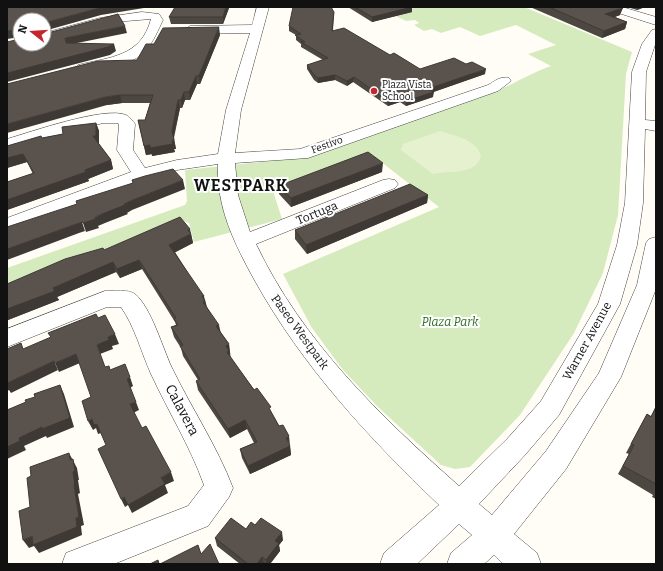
<svg xmlns="http://www.w3.org/2000/svg" width="663" height="571" viewBox="0 0 663 571" font-family="Bitter,serif">
<style>
.green{fill:#d5ebbd}
.pitch{fill:#e6f2cf}
.lines{fill:none;stroke-linecap:round;stroke-linejoin:round}
.minor-casing{stroke:#444;stroke-width:1}
.minor{fill:#fff;fill-rule:evenodd}
.wall{fill:#4d4742}
.shaded-wall{fill:#3f3936}
.building{fill:#5a524d;stroke:#3f3936}
.poi-dot{fill:#c4262e;stroke:#fff;stroke-width:1.5}
.labels{text-anchor:middle;dominant-baseline:central;stroke-width:4;stroke-linejoin:round;paint-order:stroke}
.far-poi-label{font-size:10px;fill:#111;stroke:#fff;text-anchor:start}
.far-street-label{font-size:10px;fill:#111;stroke:#fff}
.street-label{font-size:12px;fill:#111;stroke:#fff}
.park-label{font-size:12px;font-style:italic;fill:#2f6b1f;stroke:#fff}
.near-street-label{font-size:14px;fill:#111;stroke:#fff}
.district-label{font-size:16px;font-weight:bold;letter-spacing:1px;fill:#111;stroke:#fff}
</style>
<rect width="100%" height="100%" fill="#fffdf5"/>
<!-- green -->
<path class="green" d="M394 7H524L632 52 626 74 618 215 603 273 574 333 520 415 470 467 455 469 441 465 378 407 343 370 312 328 283 274 439 207 371 154 273 191 282 219 194 242 189 223 183 221 7 286V268L185 205 187 201 185 170 300 158 498 90C518 82 531 73 551 66L528 54 556 45 516 25 480 36 460 27 441 33 432 29 424 31 414 25 419 23 415 20 406 21 396 16 403 14Z"/>
<!-- pitch -->
<path class="pitch" d="M440 131C454 136 477 139 481 156 476 176 448 170 433 174L401 150 403 144Z"/>
<g class="lines">
<defs>
<g id="minor">
<path d="M257 7H269L241 110 235 153 300 149 488 85C495 81 500 76 509 78L511 81 498 91 308 158 235 163 238 195 250 232 383 180 389 179 395 180 398 184 395 188 256 244C302 341 380 416 459 486L507 439 541 401 598 304 617 245 625 203 632 72 642 44 652 30 656 29V42L646 72 645 120 656 121V131L645 129 643 203 637 245 620 304 559 415 525 455 479 504 492 515 546 451 599 373 637 285 646 243 649 239 656 237V289L621 377 566 469 514 534 537 553 541 564H503L494 555 484 564H447L451 553 472 535 459 524 417 564H380L384 553 439 505C368 437 303 367 255 281 235 245 216 207 218 164L177 170 147 178 7 231V218L131 172 117 150 119 125 118 123H103L7 149V139C31 132 105 106 126 115 130 117 133 121 135 124L133 150 145 168 177 160 218 154 226 110 250 33 190 34 184 30 190 26 252 25Z"/>
<polygon points="604,7 622,7 656,17 656,25 606,9"/>
<path d="M142 12 159 14 163 20C158 30 154 41 146 50 133 66 103 68 83 72L78 71 76 68 78 65C110 57 141 57 151 19L114 22 44 41V33L100 18Z"/>
<path d="M105 291C113 291 128 289 135 294 151 307 163 349 172 368 192 409 217 446 233 488L229 497 208 526 114 564H62L66 553 188 506 204 485C190 446 168 411 151 374 141 352 135 327 121 307H107L7 347V329Z"/>
</g>
</defs>
<!-- minor casing -->
<use href="#minor" class="minor-casing"/>
<!-- minor -->
<use href="#minor" class="minor"/>
</g>
<!-- wall -->
<g class="wall">
<polygon points="188,7 231,7 229,8 223,24 171,24 169,17 188,8"/>
<polygon points="348,7 412,7 412,12 372,22"/>
<polygon points="530,7 619,7 620,15 615,17 627,22 625,29 602,38"/>
<polygon points="627,7 645,7 637,10"/>
<polygon points="334,12 333,31 390,55 420,69 485,74 433,92 433,97 406,106 400,102 388,106 353,82 347,86 335,80 318,83 314,80 307,69 307,65 323,60 301,47 301,44 296,40 296,35 289,31 289,26"/>
<polygon points="220,35 200,84 197,84 190,100 185,100 182,108 180,108 174,138 176,149 174,149 175,152 152,156 152,154 146,155 138,120 145,120 150,103 122,103 107,105 137,60 154,44"/>
<polygon points="96,123 99,131 99,144 111,160 113,169 88,179 89,181 7,210 7,182 33,174 27,162 7,168 7,146 42,138 63,134"/>
<polygon points="382,172 291,207 279,194 278,186"/>
<polygon points="428,195 427,203 307,254 295,239 295,230"/>
<polygon points="191,234 193,243 175,252 205,300 207,307 221,333 229,344 230,357 271,412 290,446 291,455 250,474 242,458 240,449 254,443 247,429 230,438 198,390 196,381 198,380 183,356 181,348 174,337 171,327 176,325 175,322 142,269 120,278 116,272 57,297 59,300 8,320 7,318 7,284 104,250"/>
<polygon points="656,406 656,499 652,497 653,495 618,474 629,454 626,453 642,423 647,414 651,416"/>
<polygon points="255,525 283,540 279,545 280,551 270,564 240,564 217,546 215,538 246,529"/>
</g>
<!-- shaded-wall -->
<g class="shaded-wall">
<polygon points="104,7 150,7 101,15 44,31 44,23 99,8"/>
<polygon points="226,7 231,7 229,8 223,24 223,17"/>
<polygon points="412,7 412,12 372,22 372,17"/>
<polygon points="638,7 645,7 637,10"/>
<polygon points="623,8 620,15 603,21 605,14"/>
<polygon points="627,22 625,29 602,38 604,31"/>
<polygon points="125,26 127,33 67,45 66,43 65,38"/>
<polygon points="219,27 220,35 200,84 199,76"/>
<polygon points="18,29 20,37 7,39 7,31"/>
<polygon points="114,44 116,51 110,55 7,82 7,73"/>
<polygon points="486,69 485,74 428,94 428,89"/>
<polygon points="335,75 335,80 318,83 318,78"/>
<polygon points="196,76 197,84 190,100 189,92"/>
<polygon points="354,77 353,82 347,86 347,81"/>
<polygon points="184,92 185,100 182,108 181,100"/>
<polygon points="434,92 433,97 406,106 406,101"/>
<polygon points="120,95 122,103 107,105 7,133 7,124 105,97"/>
<polygon points="400,97 400,102 388,106 388,101"/>
<polygon points="178,100 180,108 173,139 172,131"/>
<polygon points="96,123 99,131 99,144 93,136"/>
<polygon points="174,140 176,149 174,149 175,152 152,156 150,148"/>
<polygon points="150,145 152,154 146,155 144,146"/>
<polygon points="23,154 27,162 7,168 7,158"/>
<polygon points="111,160 113,169 88,179 89,181 7,210 7,200"/>
<polygon points="383,163 382,172 291,207 291,198"/>
<polygon points="183,180 185,189 132,210 127,213 128,214 105,223 98,226 99,228 86,232 83,223 102,214 130,201"/>
<polygon points="428,195 427,203 307,254 306,245"/>
<polygon points="82,222 85,231 79,233 7,260 7,249 76,224"/>
<polygon points="190,229 193,243 172,254 169,245 188,230"/>
<polygon points="139,260 142,269 120,278 117,269"/>
<polygon points="113,262 116,272 57,297 59,300 8,320 7,318 7,309 53,288"/>
<polygon points="202,296 204,296 207,310 205,311"/>
<polygon points="219,325 221,334 216,326"/>
<polygon points="115,334 119,344 112,346 113,349 100,354 108,376 97,345 108,337"/>
<polygon points="229,344 231,360 228,361 226,346"/>
<polygon points="76,354 80,363 59,372 55,363"/>
<polygon points="54,361 58,370 11,393 9,390 7,391 7,383"/>
<polygon points="130,377 133,386 130,388 127,379"/>
<polygon points="60,385 64,394 74,427 47,438 46,436 24,446 26,450 7,459 7,447 19,438"/>
<polygon points="136,402 139,410 133,413 130,404"/>
<polygon points="92,419 97,424 101,433 98,434 96,428 93,430 88,421"/>
<polygon points="245,420 247,429 230,438 228,429"/>
<polygon points="289,436 290,445 286,438"/>
<polygon points="290,446 291,455 250,474 248,466"/>
<polygon points="69,453 77,468 79,480 78,480 80,493 78,494 84,525 81,526 82,535 39,553 34,546 29,548 23,540 76,518 74,485"/>
<polygon points="171,472 174,481 165,485 168,493 132,513 128,505 125,507 121,499"/>
<polygon points="282,532 283,540 279,545 280,551 270,564 266,564 266,560 275,541"/>
<polygon points="262,557 264,564 257,564"/>
</g>
<!-- building -->
<g class="building">
<polygon points="7,7 104,7 99,8 44,23 44,20 20,20 20,36 19,35 18,29 7,31"/>
<polygon points="175,7 187,7 188,8 188,7 226,7 223,17 169,17"/>
<polygon points="293,7 331,7 334,12 332,31 344,28 390,55 394,53 420,69 454,58 466,64 472,62 486,69 428,89 434,92 406,101 400,97 388,101 354,77 347,81 335,75 318,78 314,75 307,65 328,58 301,42 305,42 295,35 301,34 289,26"/>
<polygon points="355,7 412,7 372,17"/>
<polygon points="549,7 619,7 623,8 605,14 627,22 604,31"/>
<polygon points="118,14 125,26 65,38 66,43 114,44 108,47 7,73 7,42 20,39 20,44 44,44 44,34"/>
<polygon points="219,27 199,76 196,76 189,92 184,92 181,100 178,100 172,131 174,140 172,141 173,144 150,148 150,145 144,146 138,120 145,120 153,95 120,95 105,97 7,124 7,84 98,61 137,60 146,44 154,44 163,28"/>
<polygon points="96,123 96,136 93,136 111,160 85,170 86,172 7,200 7,182 34,173 23,154 7,158 7,146 41,136 42,138 63,134 62,127"/>
<polygon points="368,152 383,163 291,198 278,186"/>
<polygon points="173,169 183,180 130,201 124,204 125,205 102,214 95,217 96,219 83,223 82,222 76,224 7,249 7,227 77,204 76,201 133,183 132,180 145,176"/>
<polygon points="410,184 428,195 306,245 295,230"/>
<polygon points="180,217 190,229 188,230 191,234 169,245 204,296 202,296 205,301 203,302 219,325 216,326 229,344 226,346 229,351 227,352 254,390 257,388 271,407 269,408 279,426 283,425 289,436 286,438 290,446 248,466 240,449 257,442 245,420 228,429 196,381 200,379 180,346 183,345 171,327 178,325 174,319 176,318 139,260 117,269 113,262 53,288 55,291 7,309 7,284 65,259 103,248 104,250"/>
<polygon points="96,314 98,318 105,315 115,334 108,337 109,340 97,345 105,367 109,366 110,370 125,364 130,377 127,379 136,402 130,404 142,428 146,426 171,472 161,477 165,484 128,505 124,497 121,499 98,449 106,445 97,424 94,425 92,419 88,421 82,401 91,397 76,354 55,363 54,361 7,383 7,349 21,343 23,349 51,337 48,333"/>
<polygon points="60,385 70,418 42,429 42,427 19,438 20,441 7,447 7,410 26,402 25,400 35,397 34,394"/>
<polygon points="656,407 656,484 623,466 634,445 631,444 647,414 651,417"/>
<polygon points="69,453 70,460 73,459 75,471 73,472 75,485 74,485 79,517 76,518 77,527 33,545 32,536 23,540 19,511 30,507 27,478 31,476 30,467"/>
<polygon points="231,518 246,529 251,522 255,525 261,518 282,532 275,541 279,543 266,560 262,557 257,564 248,564 215,538"/>
<polygon points="210,544 219,564 160,564 198,545 201,554"/>
<polygon points="158,560 159,564 150,564"/>
</g>
<!-- markers -->
<circle class="poi-dot" cx="374" cy="91" r="4"/>
<g class="labels">
<!-- far-poi labels -->
<g class="far-poi-label">
<text x="382" y="85">Plaza Vista<tspan x="382" dy="12">School</tspan></text>
</g>
<!-- far-street labels -->
<g class="far-street-label">
<text transform="translate(327 145) rotate(-20)">Festivo</text>
</g>
<!-- street labels -->
<g class="street-label">
<text transform="translate(317 213) rotate(-22)">Tortuga</text>
<text transform="translate(300 332) rotate(54)">Paseo Westpark</text>
<text transform="translate(587 341) rotate(-61)">Warner Avenue</text>
</g>
<!-- park labels -->
<g class="park-label">
<text x="450" y="322">Plaza Park</text>
</g>
<!-- near-street labels -->
<g class="near-street-label">
<text transform="translate(182 410) rotate(62)">Calavera</text>
</g>
<!-- district labels -->
<g class="district-label">
<text x="241" y="185">WESTPARK</text>
</g>
</g>
<!-- border -->
<rect width="663" height="571" fill="none" stroke="#111111" stroke-width="16"/>
<!-- north arrow -->
<g transform="translate(32 32) rotate(287)"><circle r="19" fill="#ffffff" stroke="#a0a0a0"/>
<path d="M0-3L7 15L0 10L-7 15Z" fill="#c4262e"/>
<text y="-6" font-size="11" font-weight="bold" text-anchor="middle" fill="#111111">N</text>
</g>
</svg>
